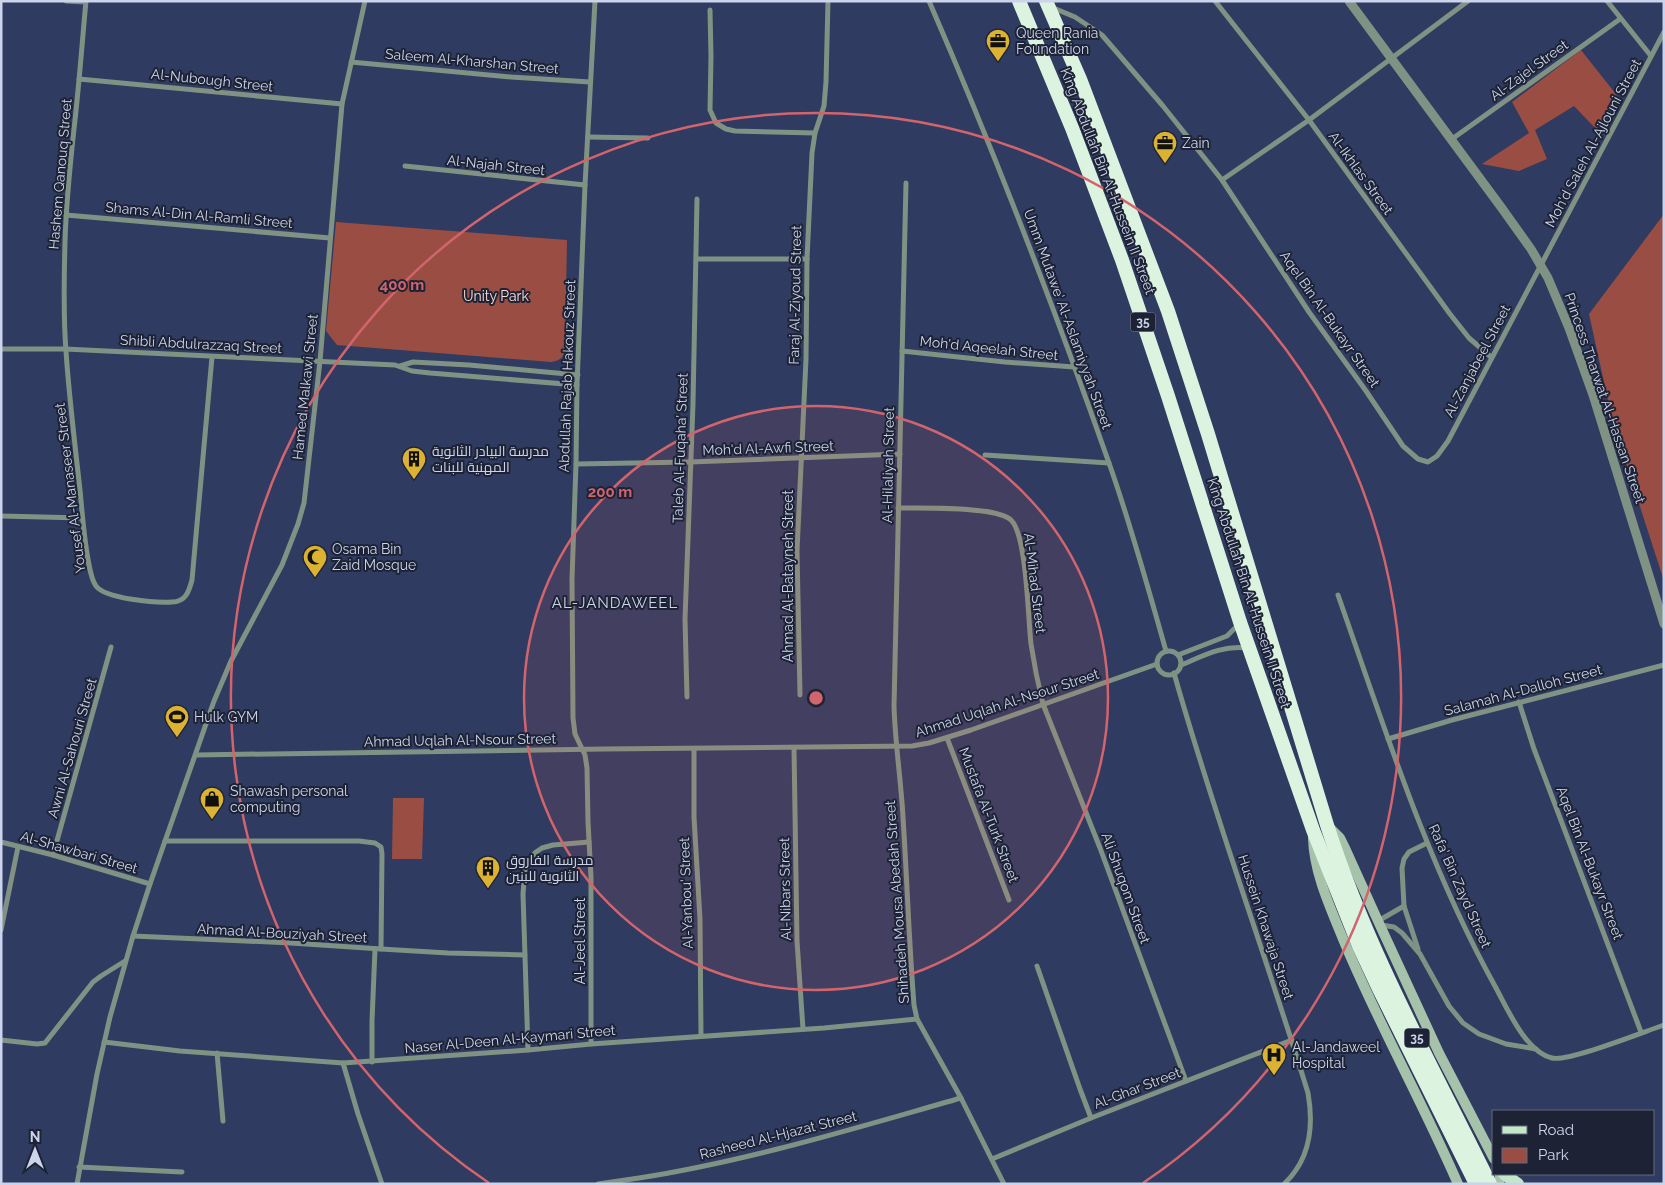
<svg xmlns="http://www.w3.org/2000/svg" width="1665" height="1185" viewBox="0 0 1665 1185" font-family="Raleway,Cairo,sans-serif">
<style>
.green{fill:#9a4e43}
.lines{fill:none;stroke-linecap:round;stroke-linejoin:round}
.minor{stroke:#809283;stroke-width:5}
.tertiary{stroke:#809283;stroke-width:9}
.secondary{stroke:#a6c2aa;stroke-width:10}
.primary{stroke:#c2e8c8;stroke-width:12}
.trunk{stroke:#dcf3e0;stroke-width:14}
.ring{fill:none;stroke:#d2646d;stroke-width:2.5}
.labels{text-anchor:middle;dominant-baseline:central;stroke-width:4;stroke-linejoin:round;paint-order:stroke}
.shield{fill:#1d2334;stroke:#989fb5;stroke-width:1}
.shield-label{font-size:12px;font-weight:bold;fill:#ccd4ec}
.poi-label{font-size:14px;fill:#ccd4ec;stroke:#1d2334;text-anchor:start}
.street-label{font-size:14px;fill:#ccd4ec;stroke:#1d2334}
.park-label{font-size:14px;fill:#fddad4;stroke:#1d2334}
.neighbourhood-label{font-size:15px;letter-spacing:1px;fill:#ccd4ec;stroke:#1d2334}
.centre{fill:#d2646d;stroke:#1d2334;stroke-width:2.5}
.ring-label{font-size:15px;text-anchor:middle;font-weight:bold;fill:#d2646d;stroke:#1d2334;stroke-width:4;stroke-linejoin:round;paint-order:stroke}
</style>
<rect width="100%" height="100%" fill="#2f3b60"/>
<!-- green -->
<g class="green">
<polygon points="1581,50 1619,98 1599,132 1574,106 1535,130 1547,159 1519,171 1482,164 1529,133 1512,102"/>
<polygon points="1664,214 1664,581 1613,423 1589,314"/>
<path d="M336 222 567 240 565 352C562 359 558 361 551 362L337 345 326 331Z"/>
<polygon points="393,798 424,798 422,859 392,859"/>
</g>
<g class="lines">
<!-- minor -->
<g class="minor">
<polyline points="66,1 86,2"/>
<path d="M86 1C82 44 79 86 74 129 70 166 66 204 65 242 64 278 63 315 66 351 69 397 75 444 80 490 82 509 86 573 96 586 106 599 156 603 172 602 186 602 189 591 192 580L212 357"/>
<path d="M929 1C995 153 1054 307 1109 463 1131 525 1148 588 1166 651"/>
<polyline points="1215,1 1309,120 1450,314 1469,338 1491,357"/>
<polyline points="1607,1 1651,56"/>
<polyline points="1051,7 1075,17 1102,35 1163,106 1222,180 1309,312 1366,391 1403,446 1418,459 1428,462 1437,456 1448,441 1664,32"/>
<polyline points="710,10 711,56 710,110 716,123 726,129 735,131 815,133"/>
<polyline points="351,62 511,77 590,82"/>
<polyline points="79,79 342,104"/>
<polyline points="588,137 648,138"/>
<polyline points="1452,139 1620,19"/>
<polyline points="405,166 585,185"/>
<polyline points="1222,180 1309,120 1468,1"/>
<path d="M906 183 894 706C895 743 901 780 903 817 907 879 909 942 914 1005L917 1019 961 1098 1004 1184"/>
<polyline points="66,215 330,238"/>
<polyline points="697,259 807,259"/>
<polyline points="1,349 65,349 395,365 412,371 430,373 577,385"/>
<polyline points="902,351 1005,362 1074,367"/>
<polyline points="400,366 413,362 469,365 578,375"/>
<polyline points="985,455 1109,463"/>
<polyline points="576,464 690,462 900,454"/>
<path d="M898 508C921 508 997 506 1011 520 1027 535 1028 620 1031 644 1034 664 1038 684 1043 704L1100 848 1186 1081"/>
<polyline points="1,516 82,518"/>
<path d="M1338 595C1385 729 1427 864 1496 988 1508 1010 1526 1052 1552 1058 1568 1062 1643 1032 1664 1025"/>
<circle cx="1169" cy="663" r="12"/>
<polyline points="1178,655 1227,636 1238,625"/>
<path d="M1181 665C1203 656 1222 645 1247 648"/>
<path d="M1174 673C1214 815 1265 953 1308 1093 1314 1127 1310 1160 1284 1184"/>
<polyline points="800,695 797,551 806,359 807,259 812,153 815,133 824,106 826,82 828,1"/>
<polyline points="687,697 685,619 693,404 697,199"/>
<polyline points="1519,702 1534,749 1641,1032"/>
<polyline points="947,738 1009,900"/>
<polyline points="1388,739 1452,720 1664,665"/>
<polyline points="794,748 797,941 803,1029"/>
<polyline points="694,749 694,817 700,919 701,1036"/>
<polyline points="196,755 604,749 912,746 929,743 971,730 1157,664"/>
<polyline points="1,842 53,855 150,884"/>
<polyline points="53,855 111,647"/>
<polyline points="1378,921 1404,906"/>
<polyline points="1381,925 1394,927 1402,933 1420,954 1449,1006 1463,1023 1479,1034 1506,1044 1536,1049"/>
<polyline points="1,930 18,847"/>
<polyline points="133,936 291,943 381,949 382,854 381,847 375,843 359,841 165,841"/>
<polyline points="381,949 448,953 525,955"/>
<polyline points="1418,949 1404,906 1402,868 1404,859 1409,852 1427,843"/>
<polyline points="1037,966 1080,1089 1091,1118"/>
<polyline points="1,1040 37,1044 45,1043 93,982 101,976 125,961"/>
<polyline points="104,1042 180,1051 343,1063 528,1050 591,1044 824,1028 917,1019"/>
<polyline points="591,1044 591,877 588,822 587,768 585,755 575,734 573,718 572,579 576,464 577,385 585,185 595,1"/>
<polyline points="528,1050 523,894 525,868 529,860 536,852 542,848 553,845 589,842"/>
<polyline points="217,1053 223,1121"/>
<polyline points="372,1062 372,1021 375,949"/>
<polyline points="343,1063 358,1114 382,1184"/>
<polyline points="992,1159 1091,1118 1292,1040"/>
<polyline points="79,1167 182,1172"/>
<polyline points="77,1184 97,1074 110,1017 133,936 150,884 214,701 231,661 282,565 298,524 304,503 320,361 342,104 365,1"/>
<path d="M598 1184C612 1182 626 1180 639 1178 748 1161 855 1128 961 1098"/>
</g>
<!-- tertiary -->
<polyline class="tertiary" points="1349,1 1501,207 1531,249 1548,278 1569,328 1593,395 1664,624"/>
<!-- secondary -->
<g class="secondary">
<polyline points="1329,827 1340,838 1345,848 1378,921 1439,1053 1494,1159"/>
<path d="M1313 838C1314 873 1330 907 1343 939 1378 1023 1422 1101 1458 1184"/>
<polyline points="1499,1184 1500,1174"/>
</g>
<!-- primary -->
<polyline class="primary" points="1504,1174 1518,1184"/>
<!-- trunk -->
<g class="trunk">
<polyline points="1019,1 1072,128 1122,260 1168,396 1240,622 1313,830 1359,946 1380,991 1476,1184"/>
<path d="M1046 1 1080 79 1168 311 1208 434 1327 825C1367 950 1432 1066 1490 1184"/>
</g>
</g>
<!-- distance rings -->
<circle cx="816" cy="698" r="292" fill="#d2646d" fill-opacity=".12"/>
<g class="ring">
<circle cx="816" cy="698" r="292"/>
<path d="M489 1183A585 585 0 1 1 1143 1183"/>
</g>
<!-- icons -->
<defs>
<symbol id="office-pin" viewBox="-11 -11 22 30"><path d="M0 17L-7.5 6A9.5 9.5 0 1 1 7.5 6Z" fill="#dcb233" stroke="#1d2334"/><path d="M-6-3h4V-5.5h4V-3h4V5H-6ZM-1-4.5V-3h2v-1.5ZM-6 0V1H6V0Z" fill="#111"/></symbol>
<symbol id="building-pin" viewBox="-11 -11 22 30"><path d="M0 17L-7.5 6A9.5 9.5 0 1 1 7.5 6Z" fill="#dcb233" stroke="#1d2334"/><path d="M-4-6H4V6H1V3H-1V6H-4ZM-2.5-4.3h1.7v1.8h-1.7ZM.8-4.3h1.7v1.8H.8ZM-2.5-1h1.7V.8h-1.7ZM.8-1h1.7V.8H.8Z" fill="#111"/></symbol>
<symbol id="mosque-pin" viewBox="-11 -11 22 30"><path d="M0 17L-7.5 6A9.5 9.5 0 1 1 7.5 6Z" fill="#dcb233" stroke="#1d2334"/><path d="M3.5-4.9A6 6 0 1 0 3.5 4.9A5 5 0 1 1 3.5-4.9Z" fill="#111"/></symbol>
<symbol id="stadium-pin" viewBox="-11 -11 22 30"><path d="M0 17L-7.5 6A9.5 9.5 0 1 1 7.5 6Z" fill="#dcb233" stroke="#1d2334"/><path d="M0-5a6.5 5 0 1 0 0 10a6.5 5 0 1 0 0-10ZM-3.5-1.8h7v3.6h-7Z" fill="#111"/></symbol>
<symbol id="shop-pin" viewBox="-11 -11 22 30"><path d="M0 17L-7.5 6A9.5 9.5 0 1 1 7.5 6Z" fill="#dcb233" stroke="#1d2334"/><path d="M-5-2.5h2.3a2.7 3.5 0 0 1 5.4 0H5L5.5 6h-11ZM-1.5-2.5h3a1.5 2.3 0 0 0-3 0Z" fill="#111"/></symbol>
<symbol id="hospital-pin" viewBox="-11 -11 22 30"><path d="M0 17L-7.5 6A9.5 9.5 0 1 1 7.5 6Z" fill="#dcb233" stroke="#1d2334"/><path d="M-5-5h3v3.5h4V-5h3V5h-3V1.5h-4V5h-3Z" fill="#111"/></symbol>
</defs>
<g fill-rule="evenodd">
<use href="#office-pin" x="984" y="27" width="28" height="38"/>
<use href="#office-pin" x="1151" y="129" width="28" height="38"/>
<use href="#building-pin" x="400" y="445" width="28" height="38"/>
<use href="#mosque-pin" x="301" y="543" width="28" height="38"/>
<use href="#stadium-pin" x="163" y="703" width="28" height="38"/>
<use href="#shop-pin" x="198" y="785" width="28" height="38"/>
<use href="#building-pin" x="474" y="854" width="28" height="38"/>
<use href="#hospital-pin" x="1260" y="1041" width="28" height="38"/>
</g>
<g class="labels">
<!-- shield labels -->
<g class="shield">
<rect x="1130.5" y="312.5" width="25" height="19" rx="4"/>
<rect x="1404.5" y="1028.5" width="25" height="19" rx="4"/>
</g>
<g class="shield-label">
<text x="1143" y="322">35</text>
<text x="1417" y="1038">35</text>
</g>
<!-- poi labels -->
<g class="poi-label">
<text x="1016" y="33">Queen Rania<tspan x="1016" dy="16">Foundation</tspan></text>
<text x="1182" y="143">Zain</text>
<text x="432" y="451">مدرسة البيادر الثانوية<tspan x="432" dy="16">المهنية للبنات</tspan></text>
<text x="332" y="549">Osama Bin<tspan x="332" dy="16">Zaid Mosque</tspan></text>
<text x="194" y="717">Hulk GYM</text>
<text x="230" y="791">Shawash personal<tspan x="230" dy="16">computing</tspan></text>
<text x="506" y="860">مدرسة الفاروق<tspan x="506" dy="16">الثانوية للبنين</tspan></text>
<text x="1292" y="1047">Al-Jandaweel<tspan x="1292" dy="16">Hospital</tspan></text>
</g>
<!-- street labels -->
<g class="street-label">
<text transform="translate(472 61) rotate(5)">Saleem Al-Kharshan Street</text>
<text transform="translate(1529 70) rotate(-36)">Al-Zajel Street</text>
<text transform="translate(212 80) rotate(6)">Al-Nubough Street</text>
<text transform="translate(1593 143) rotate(-62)">Moh'd Saleh Al-Ajlouni Street</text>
<text transform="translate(496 165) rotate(6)">Al-Najah Street</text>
<text transform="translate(1361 173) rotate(54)">Al-Ikhlas Street</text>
<text transform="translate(60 174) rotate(-85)">Hashem Qanouq Street</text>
<text transform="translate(1108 181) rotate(69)">King Abdullah Bin Al-Hussein II Street</text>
<text transform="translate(199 215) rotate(5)">Shams Al-Din Al-Ramli Street</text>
<text transform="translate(795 295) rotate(-89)">Faraj Al-Ziyoud Street</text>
<text transform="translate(1068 319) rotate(70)">Umm Mutawe' Al-Aslamiyyah Street</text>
<text transform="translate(1330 319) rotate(55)">Aqel Bin Al-Bukayr Street</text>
<text transform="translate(201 344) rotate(3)">Shibli Abdulrazzaq Street</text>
<text transform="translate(989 348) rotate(6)">Moh'd Aqeelah Street</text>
<text transform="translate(1477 361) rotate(-62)">Al-Zanjabeel Street</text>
<text transform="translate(567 376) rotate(-88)">Abdullah Rajab Hakouz Street</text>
<text transform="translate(305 387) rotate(-84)">Hamed Malkawi Street</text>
<text transform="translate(1605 398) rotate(71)">Princess Tharwat Al-Hassan Street</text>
<text transform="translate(680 448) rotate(-88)">Taleb Al-Fuqaha' Street</text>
<text transform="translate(768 448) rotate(-2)">Moh'd Al-Awfi Street</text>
<text transform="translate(888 465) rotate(-89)">Al-Hilaliyah Street</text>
<text transform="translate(70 488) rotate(-97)">Yousef Al-Manaseer Street</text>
<text transform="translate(788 576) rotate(-90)">Ahmad Al-Batayneh Street</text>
<text transform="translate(1035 583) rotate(83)">Al-Mihad Street</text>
<text transform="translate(1249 593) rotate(72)">King Abdullah Bin Al-Hussein II Street</text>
<text transform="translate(1523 690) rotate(-15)">Salamah Al-Dalloh Street</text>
<text transform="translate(1007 703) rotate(-18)">Ahmad Uqlah Al-Nsour Street</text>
<text transform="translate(460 740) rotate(-1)">Ahmad Uqlah Al-Nsour Street</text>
<text transform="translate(72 748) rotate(-74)">Awni Al-Sahouri Street</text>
<text transform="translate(989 815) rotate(69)">Mustafa Al-Turk Street</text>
<text transform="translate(79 852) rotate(16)">Al-Shawbari Street</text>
<text transform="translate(1590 863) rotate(69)">Aqel Bin Al-Bukayr Street</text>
<text transform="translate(1460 886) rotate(66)">Rafa' Bin Zayd Street</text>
<text transform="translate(1126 888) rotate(70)">Ali Shuqom Street</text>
<text transform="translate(785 889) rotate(-91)">Al-Nibars Street</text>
<text transform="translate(686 893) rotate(-92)">Al-Yanbou' Street</text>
<text transform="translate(897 902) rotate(-94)">Shihadeh Mousa Abedah Street</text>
<text transform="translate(1266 927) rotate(72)">Hussein Khawaja Street</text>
<text transform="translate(282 933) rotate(3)">Ahmad Al-Bouziyah Street</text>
<text transform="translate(580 941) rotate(-90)">Al-Jeel Street</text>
<text transform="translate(510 1039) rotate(-5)">Naser Al-Deen Al-Kaymari Street</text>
<text transform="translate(1137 1088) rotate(-21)">Al-Ghar Street</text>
<text transform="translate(778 1135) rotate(-14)">Rasheed Al-Hjazat Street</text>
</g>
<!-- park labels -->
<g class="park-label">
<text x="496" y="296">Unity Park</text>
</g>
<!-- neighbourhood labels -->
<g class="neighbourhood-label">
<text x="615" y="603">AL-JANDAWEEL</text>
</g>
</g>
<circle cx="816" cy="698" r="8" class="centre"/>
<g class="ring-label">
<text x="402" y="290">400 m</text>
<text x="610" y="497">200 m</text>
</g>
<!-- border -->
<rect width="1665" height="1185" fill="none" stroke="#ccd4ec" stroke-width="5"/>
<!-- legend -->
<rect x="1492" y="1110" width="162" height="65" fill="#1d2334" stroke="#636a7e"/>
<rect x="1502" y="1126" width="25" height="8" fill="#c2e8c8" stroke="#636a7e"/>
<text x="1538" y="1135" font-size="15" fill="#ccd4ec">Road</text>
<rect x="1502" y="1148" width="25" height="15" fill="#9a4e43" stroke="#636a7e"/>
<text x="1538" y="1160" font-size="15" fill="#ccd4ec">Park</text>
<!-- north arrow -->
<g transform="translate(35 1150)" stroke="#1d2334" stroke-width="4" paint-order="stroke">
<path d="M0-4L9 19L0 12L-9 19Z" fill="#ccd4ec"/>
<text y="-8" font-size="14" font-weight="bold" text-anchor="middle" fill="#ccd4ec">N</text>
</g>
</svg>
